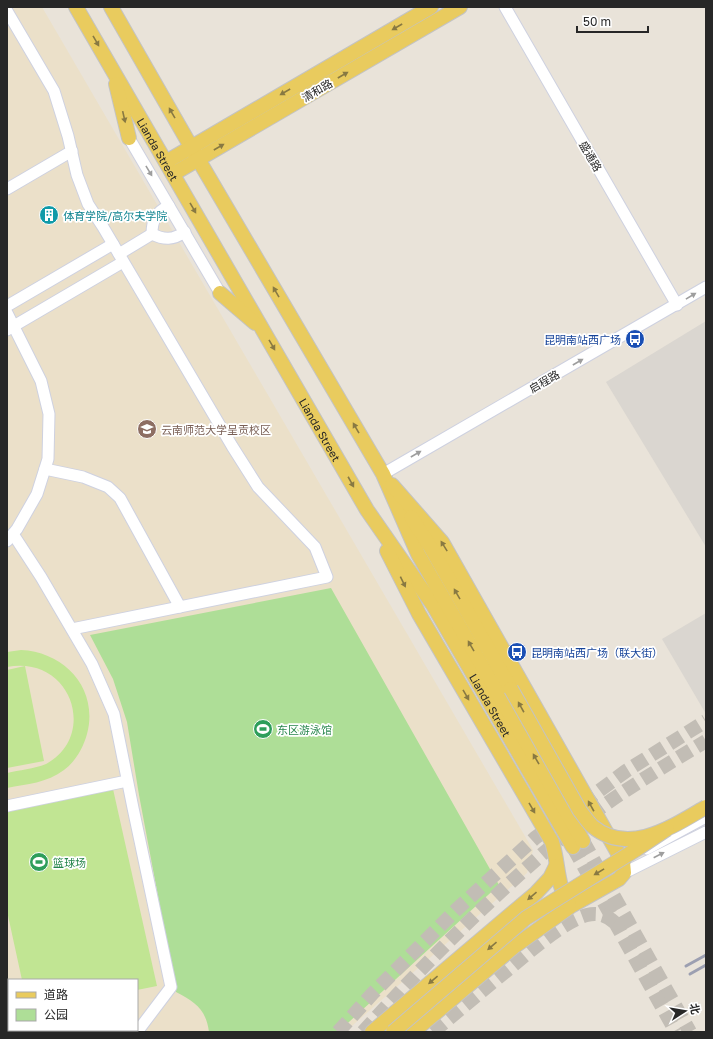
<svg xmlns="http://www.w3.org/2000/svg" width="713" height="1039" viewBox="0 0 713 1039" font-family="'Golos Text','Noto Sans SC',sans-serif">
<style>
.education{fill:#ebe0c9;fill-rule:evenodd}
.green{fill:#aede97}
.pitch{fill:#c1e593}
.plaza{fill:#dad6d0}
.lines{fill:none;stroke-linecap:round;stroke-linejoin:round}
.major-tunnel{stroke:#c2bdb5;stroke-width:14;stroke-dasharray:14 7;stroke-linecap:butt}
.minor-casing{stroke:#ced1e0;stroke-width:13}
.major-casing{stroke:#c3c3c3;stroke-width:16}
.minor{stroke:#fff;stroke-width:11}
.major{stroke:#e9cb5e;stroke-width:14}
.rail{stroke:#9c9fb1;stroke-width:3}
.major-bridge-casing{stroke:#c3c3c3;stroke-width:16;stroke-linecap:butt}
.major-bridge{stroke:#e9cb5e;stroke-width:14}
.oneway{fill:#887942}
.oneway2{fill:#9e9e9e}
.labels{text-anchor:middle;dominant-baseline:central;stroke-width:3.5;stroke-linejoin:round;paint-order:stroke}
.street-label{font-size:11px;fill:#272727;stroke:#fff}
.culture-label{font-size:11px;fill:#0d838f;stroke:#fff;text-anchor:start}
.transit-label{font-size:11px;fill:#164399;stroke:#fff;text-anchor:end}
.education-label{font-size:11px;fill:#785e54;stroke:#fff;text-anchor:start}
.leisure-label{font-size:11px;fill:#27864d;stroke:#fff;text-anchor:start}
</style>
<rect width="100%" height="100%" fill="#e9e3d9"/>
<!-- education -->
<path class="education" d="M7 7H42L533 850 527 873 345 1032H7ZM9 980H137V1030H9Z"/>
<!-- green -->
<path class="green" d="M331 588 499 885 338 1032H209C206 1009 195 1002 176 992L139 795 127 722 113 679 90 635Z"/>
<!-- pitch -->
<g class="pitch">
<path d="M21 650C65 652 99 689 87 734 83 748 76 761 64 770 47 783 27 784 7 788V773C19 770 34 769 46 764 98 736 72 655 7 667V652Z"/>
<polygon points="25,666 44,761 7,768 7,670"/>
<polygon points="113,789 157,986 137,990 137,980 22,980 7,911 7,812"/>
</g>
<!-- plaza -->
<g class="plaza">
<polygon points="706,321 706,547 606,382"/>
<polygon points="706,613 706,714 662,639"/>
</g>
<g class="lines">
<!-- major-tunnel -->
<g class="major-tunnel">
<polyline points="583,841 690,1032"/>
<polyline points="573,847 676,1032"/>
<polyline points="338,1032 373,993 456,910 535,838 626,771 706,721"/>
<path d="M363 1032C424 964 490 898 560 839 605 801 656 771 706 741"/>
<path d="M433 1032C458 1011 484 989 510 968 529 952 564 921 587 915 599 912 609 916 617 925"/>
</g>
<defs>
<g id="minor">
<polyline points="505,7 677,305"/>
<polyline points="7,11 54,91 68,136 77,175 88,204 103,227 232,446 258,487 315,547 327,577 72,629"/>
<polyline points="129,138 220,293"/>
<polyline points="7,189 72,151"/>
<path d="M152 234C152 220 156 212 169 206"/>
<path d="M152 234C164 240 173 240 185 232"/>
<polyline points="119,254 152,234"/>
<polyline points="7,306 113,244"/>
<polyline points="7,313 41,381 49,414 48,459 37,494 17,529 7,541"/>
<polyline points="7,330 123,262"/>
<polyline points="45,469 83,477 108,487 120,498 180,607"/>
<polyline points="383,474 706,287"/>
<polyline points="13,534 41,577 92,664 114,714 133,808 171,987 137,1032"/>
<polyline points="7,806 127,781"/>
<polyline points="647,849 706,817"/>
<polyline points="624,873 706,832"/>
<polyline points="7,1013 9,1014"/>
<polyline points="43,1030 47,1032"/>
</g>
<g id="major">
<path id="s1" d="M76 7 367 510 433 605 573 847"/>
<polyline points="111,7 198,159 383,474 418,554 583,841"/>
<polyline points="116,84 129,138"/>
<polyline points="166,162 431,7"/>
<polyline points="173,174 460,7"/>
<polyline points="220,293 255,323"/>
<polyline points="392,485 442,542 623,862 624,873 619,879 571,906 515,946 413,1032"/>
<polyline points="411,517 431,548 511,689"/>
<path d="M387 551 419 614 552 842C559 864 556 884 569 904"/>
<polyline points="372,1032 536,893 550,878 556,866"/>
</g>
</defs>
<!-- minor casing -->
<use href="#minor" class="minor-casing"/>
<!-- major casing -->
<use href="#major" class="major-casing"/>
<!-- minor -->
<use href="#minor" class="minor"/>
<!-- major -->
<use href="#major" class="major"/>
<!-- rail -->
<g class="rail">
<polyline points="686,966 706,955"/>
<polyline points="690,974 706,965"/>
</g>
<defs>
<g id="major-bridge">
<path d="M511 689 580 811C584 816 588 822 592 826 629 857 673 826 706 807"/>
<polyline points="393,1032 526,918 637,849 667,829"/>
</g>
</defs>
<!-- major-bridge casing -->
<use href="#major-bridge" class="major-bridge-casing"/>
<!-- major-bridge -->
<use href="#major-bridge" class="major-bridge"/>
</g>
<!-- one-way arrows -->
<defs><path id="oneway-solid" d="M-6-.8H1V-3.2L6.5 0L1 3.2V.8H-6Z"/></defs>
<g class="oneway">
<use href="#oneway-solid" transform="translate(397 27) rotate(150)"/>
<use href="#oneway-solid" transform="translate(96 41) rotate(60)"/>
<use href="#oneway-solid" transform="translate(343 75) rotate(-30)"/>
<use href="#oneway-solid" transform="translate(285 92) rotate(150)"/>
<use href="#oneway-solid" transform="translate(172 113) rotate(-120)"/>
<use href="#oneway-solid" transform="translate(124 117) rotate(77)"/>
<use href="#oneway-solid" transform="translate(219 147) rotate(-30)"/>
<use href="#oneway-solid" transform="translate(193 208) rotate(60)"/>
<use href="#oneway-solid" transform="translate(276 292) rotate(-120)"/>
<use href="#oneway-solid" transform="translate(272 345) rotate(60)"/>
<use href="#oneway-solid" transform="translate(356 428) rotate(-120)"/>
<use href="#oneway-solid" transform="translate(351 482) rotate(61)"/>
<use href="#oneway-solid" transform="translate(444 546) rotate(-122)"/>
<use href="#oneway-solid" transform="translate(403 582) rotate(64)"/>
<use href="#oneway-solid" transform="translate(457 594) rotate(-120)"/>
<use href="#oneway-solid" transform="translate(471 646) rotate(-120)"/>
<use href="#oneway-solid" transform="translate(466 695) rotate(60)"/>
<use href="#oneway-solid" transform="translate(521 707) rotate(-119)"/>
<use href="#oneway-solid" transform="translate(536 759) rotate(-120)"/>
<use href="#oneway-solid" transform="translate(591 806) rotate(-119)"/>
<use href="#oneway-solid" transform="translate(532 808) rotate(60)"/>
<use href="#oneway-solid" transform="translate(599 872) rotate(149)"/>
<use href="#oneway-solid" transform="translate(532 896) rotate(139)"/>
<use href="#oneway-solid" transform="translate(492 946) rotate(139)"/>
<use href="#oneway-solid" transform="translate(433 980) rotate(140)"/>
</g>
<g class="oneway2">
<use href="#oneway-solid" transform="translate(149 171) rotate(59)"/>
<use href="#oneway-solid" transform="translate(691 296) rotate(-31)"/>
<use href="#oneway-solid" transform="translate(578 362) rotate(-30)"/>
<use href="#oneway-solid" transform="translate(416 454) rotate(-30)"/>
<use href="#oneway-solid" transform="translate(659 855) rotate(-27)"/>
</g>
<!-- icons -->
<defs>
<symbol id="building-disc" viewBox="-11 -11 22 22"><circle r="9.5" fill="#0f9aa8" stroke="#fff"/><path d="M-4-6H4V6H1V3H-1V6H-4ZM-2.5-4.3h1.7v1.8h-1.7ZM.8-4.3h1.7v1.8H.8ZM-2.5-1h1.7V.8h-1.7ZM.8-1h1.7V.8H.8Z" fill="#fff"/></symbol>
<symbol id="bus-disc" viewBox="-11 -11 22 22"><circle r="9.5" fill="#1a4fb4" stroke="#fff"/><path d="M-5-6H5V4H4V6H2V4H-2V6H-4V4H-5ZM-3.5-4V0h7V-4ZM-3.5 1.2v1.5H-2V1.2ZM2 1.2v1.5H3.5V1.2Z" fill="#fff"/></symbol>
<symbol id="university-disc" viewBox="-11 -11 22 22"><circle r="9.5" fill="#8d6e63" stroke="#fff"/><path d="M0-5L7-2L0 1L-7-2ZM-4 1L0 2.5L4 1V4Q0 6-4 4Z" fill="#fff"/></symbol>
<symbol id="stadium-disc" viewBox="-11 -11 22 22"><circle r="9.5" fill="#2e9e5b" stroke="#fff"/><path d="M0-5a6.5 5 0 1 0 0 10a6.5 5 0 1 0 0-10ZM-3.5-1.8h7v3.6h-7Z" fill="#fff"/></symbol>
</defs>
<g fill-rule="evenodd">
<use href="#building-disc" x="38" y="204" width="22" height="22"/>
<use href="#bus-disc" x="624" y="328" width="22" height="22"/>
<use href="#university-disc" x="136" y="418" width="22" height="22"/>
<use href="#bus-disc" x="506" y="641" width="22" height="22"/>
<use href="#stadium-disc" x="252" y="718" width="22" height="22"/>
<use href="#stadium-disc" x="28" y="851" width="22" height="22"/>
</g>
<g class="labels">
<!-- street labels -->
<g class="street-label">
<text transform="translate(317 90) rotate(-30)">清和路</text>
<text stroke="none"><textPath href="#s1" startOffset="164">Lianda Street</textPath></text>
<text transform="translate(591 156) rotate(60)">盛通路</text>
<text transform="translate(544 381) rotate(-30)">启程路</text>
<text stroke="none"><textPath href="#s1" startOffset="488">Lianda Street</textPath></text>
<text stroke="none"><textPath href="#s1" startOffset="812">Lianda Street</textPath></text>
</g>
<!-- culture labels -->
<g class="culture-label">
<text x="63" y="215">体育学院/高尔夫学院</text>
</g>
<!-- transit labels -->
<g class="transit-label">
<text x="621" y="339">昆明南站西广场</text>
<text x="531" y="652" text-anchor="start">昆明南站西广场（联大街）</text>
</g>
<!-- education labels -->
<g class="education-label">
<text x="161" y="429">云南师范大学呈贡校区</text>
</g>
<!-- leisure labels -->
<g class="leisure-label">
<text x="277" y="729">东区游泳馆</text>
<text x="53" y="862">篮球场</text>
</g>
</g>
<!-- border -->
<rect width="713" height="1039" fill="none" stroke="#272727" stroke-width="16"/>
<!-- legend -->
<rect x="8" y="979" width="130" height="52" fill="#ffffff" stroke="#a9a9a9"/>
<rect x="16" y="992" width="20" height="6" fill="#e9cb5e" stroke="#a9a9a9"/>
<text x="44" y="999" font-size="12" fill="#272727">道路</text>
<rect x="16" y="1009" width="20" height="12" fill="#aede97" stroke="#a9a9a9"/>
<text x="44" y="1019" font-size="12" fill="#272727">公园</text>
<!-- north arrow -->
<g transform="translate(685 1011) rotate(78)" stroke="#ffffff" stroke-width="3" paint-order="stroke">
<path d="M0-3L7 15L0 10L-7 15Z" fill="#272727"/>
<text y="-6" font-size="11" font-weight="bold" text-anchor="middle" fill="#272727">北</text>
</g>
<!-- scale -->
<path d="M577 26v6h71v-6" fill="none" stroke="#272727" stroke-width="2"/>
<text x="583" y="26" font-size="12" fill="#272727" stroke="#ffffff" stroke-width="3" paint-order="stroke">50 m</text>
</svg>
